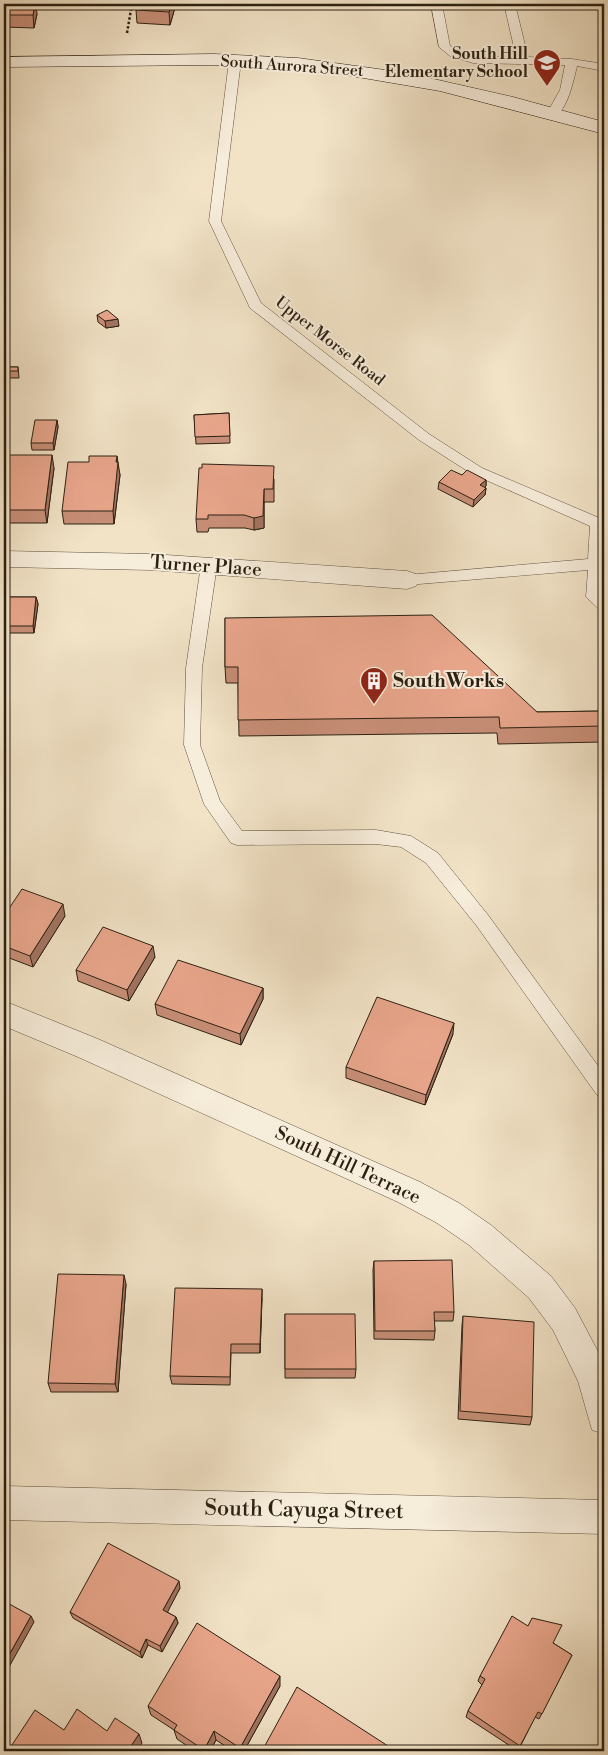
<svg xmlns="http://www.w3.org/2000/svg" width="608" height="1755" viewBox="0 0 608 1755" font-family="'Libre Bodoni',serif">
<style>
.lines{fill:none;stroke-linecap:round;stroke-linejoin:round}
.service-casing{stroke:#5d513f;stroke-width:1}
.minor-casing{stroke:#5d513f;stroke-width:1}
.secondary-casing{stroke:#2b2012;stroke-width:1}
.path{stroke:#2b2012;stroke-width:2.5;stroke-dasharray:2.5 2;stroke-linecap:butt}
.service{fill:#f7eddb;fill-rule:evenodd}
.minor{fill:#f7eddb;fill-rule:evenodd}
.secondary{fill:#f7eddb;fill-rule:evenodd}
.wall{fill:#c88f78;stroke:#2b2012}
.shaded-wall{fill:#a37462;stroke:#2b2012}
.building{fill:#e9a68c;stroke:#2b2012}
.labels{text-anchor:middle;dominant-baseline:central;stroke-width:4;stroke-linejoin:round;paint-order:stroke}
.far-poi-label{font-size:16px;font-weight:bold;fill:#2b2012;stroke:#f7eddb;text-anchor:end}
.far-street-label{font-size:16px;fill:#2b2012;stroke:#f7eddb}
.street-label{font-size:19px;fill:#2b2012;stroke:#f7eddb}
.poi-label{font-size:19px;font-weight:bold;fill:#2b2012;stroke:#f7eddb;text-anchor:start}
.near-street-label{font-size:22px;fill:#2b2012;stroke:#f7eddb}
</style>
<rect width="100%" height="100%" fill="#f2e3c7"/>
<filter id="stains"><feTurbulence type="fractalNoise" baseFrequency=".004" numOctaves="4"/><feColorMatrix values="0 0 0 0 .2 0 0 0 0 .09 0 0 0 0 .02 0 0 0 .5 -.17"/></filter>
<radialGradient id="worn" r=".72"><stop offset=".6" stop-color="#630" stop-opacity="0"/><stop offset="1" stop-color="#630" stop-opacity=".3"/></radialGradient>
<g class="lines">
<defs>
<g id="service">
<path d="M431 4H442L450 46C471 60 492 57 516 56L504 4H515L528 57 572 59 604 64V71L577 66C574 79 567 113 553 117L549 116 547 113 560 90 565 65 473 63 450 56 439 47Z"/>
<polygon points="235,58 241,61 221,221 261,303 429,434 482,468 604,520 602,595 604,597 604,611 599,609 586,597 588,570 407,585 402,584 399,580 402,576 407,575 588,559 590,526 472,474 419,440 250,308 209,221 229,61"/>
<polygon points="209,560 214,561 217,565 202,668 200,745 220,801 242,831 376,830 411,836 438,853 488,915 604,1074 604,1097 597,1095 476,925 426,863 401,847 376,844 237,845 231,843 204,804 184,745 186,668 201,565 204,561"/>
</g>
<g id="minor">
<polygon points="4,551 151,554 407,571 416,574 419,580 416,586 407,589 151,570 4,567"/>
<polygon points="4,1001 98,1039 420,1182 459,1203 491,1225 551,1276 575,1308 604,1363 604,1434 592,1430 578,1381 553,1330 529,1298 469,1245 437,1223 398,1202 78,1057 4,1026"/>
<polygon points="4,1486 604,1500 604,1534 4,1520"/>
</g>
<polygon id="secondary" points="214,54 298,58 407,73 513,97 604,122 604,134 440,91 340,74 214,65 4,67 4,57"/>
</defs>
<!-- service casing -->
<use href="#service" class="service-casing"/>
<!-- minor casing -->
<use href="#minor" class="minor-casing"/>
<!-- secondary casing -->
<use href="#secondary" class="secondary-casing"/>
<!-- path -->
<polyline class="path" points="127,33 132,4"/>
<!-- service -->
<use href="#service" class="service"/>
<!-- minor -->
<use href="#minor" class="minor"/>
<!-- secondary -->
<use href="#secondary" class="secondary"/>
</g>
<!-- wall -->
<g class="wall">
<polygon points="4,4 37,14 34,28 4,27"/>
<polygon points="138,4 176,4 170,25 137,23 136,10"/>
<polygon points="97,315 119,326 106,328 98,322"/>
<polygon points="4,367 18,367 19,378 4,378"/>
<polygon points="229,413 230,443 196,444 194,415"/>
<polygon points="57,420 58,427 54,450 32,450 31,443"/>
<polygon points="604,452 604,474 599,472 602,455"/>
<polygon points="4,455 54,468 47,523 4,523"/>
<polygon points="117,462 120,475 114,524 64,524 62,511"/>
<polygon points="462,475 486,480 486,486 485,487 486,488 485,495 473,507 438,489 439,482"/>
<polygon points="274,479 274,502 264,502 264,528 254,530 245,528 209,528 208,532 197,532 196,519"/>
<polygon points="4,597 36,597 38,604 34,633 4,633"/>
<polygon points="225,618 537,712 604,711 604,742 498,744 497,733 239,736 238,683 226,683 225,667"/>
<polygon points="4,916 65,916 33,967 4,956"/>
<polygon points="155,957 129,1001 78,981 76,970"/>
<polygon points="263,988 263,999 241,1045 157,1015 155,1004"/>
<polygon points="453,1034 425,1105 346,1078 346,1067"/>
<polygon points="374,1261 454,1312 453,1321 434,1321 435,1331 434,1340 374,1339 373,1270"/>
<polygon points="126,1284 118,1392 51,1392 48,1383"/>
<polygon points="262,1298 260,1353 231,1353 230,1385 172,1384 170,1376"/>
<polygon points="285,1314 356,1369 355,1378 285,1378"/>
<polygon points="463,1316 532,1417 530,1425 458,1419 462,1325"/>
<polygon points="180,1588 167,1612 176,1617 178,1623 162,1652 148,1645 142,1658 73,1618 70,1612"/>
<polygon points="553,1643 572,1655 539,1719 535,1717 518,1751 466,1717 468,1711 482,1685 478,1681 480,1676"/>
<polygon points="280,1686 244,1751 233,1751 216,1740 210,1751 195,1751 177,1739 174,1730 151,1715 148,1706"/>
</g>
<!-- shaded-wall -->
<g class="shaded-wall">
<polygon points="35,4 36,4 37,14 34,28 33,15"/>
<polygon points="172,4 176,4 170,25 169,12"/>
<polygon points="118,319 119,326 106,328 105,321"/>
<polygon points="57,420 58,427 54,450 53,443"/>
<polygon points="52,455 54,468 47,523 45,510"/>
<polygon points="117,456 120,475 114,524 113,511"/>
<polygon points="486,480 486,486 480,492 480,485"/>
<polygon points="486,488 485,495 473,507 474,500"/>
<polygon points="264,489 264,528 254,530 254,518"/>
<polygon points="36,597 38,604 34,633 33,626"/>
<polygon points="63,904 65,916 33,967 30,956"/>
<polygon points="153,946 155,957 129,1001 127,990"/>
<polygon points="263,988 263,999 241,1045 240,1034"/>
<polygon points="454,1023 453,1034 425,1105 426,1095"/>
<polygon points="124,1275 126,1284 118,1392 115,1384"/>
<polygon points="262,1289 262,1298 260,1353 260,1344"/>
<polygon points="179,1581 180,1588 165,1617 163,1610"/>
<polygon points="31,1616 34,1622 4,1676 4,1664"/>
<polygon points="176,1617 178,1623 162,1652 160,1646"/>
<polygon points="146,1639 148,1645 142,1658 140,1652"/>
<polygon points="280,1676 280,1686 244,1751 240,1751 240,1748"/>
<polygon points="214,1731 216,1740 210,1751 204,1751 204,1750"/>
<polygon points="139,1734 142,1743 137,1751 130,1751 129,1749"/>
</g>
<!-- building -->
<g class="building">
<polygon points="4,4 35,4 33,15 4,15"/>
<polygon points="138,4 172,4 169,12 136,10"/>
<polygon points="107,310 118,319 105,321 97,315"/>
<rect x="4" y="367" width="14" height="4"/>
<polygon points="229,413 230,436 195,437 194,415"/>
<polygon points="35,420 57,420 53,443 31,443"/>
<polygon points="4,455 52,455 45,510 4,510"/>
<polygon points="89,456 117,456 116,462 118,462 113,511 62,511 68,462 89,462"/>
<polygon points="202,464 274,466 273,489 264,489 263,516 254,518 244,515 208,515 208,519 196,519 199,468 202,468"/>
<polygon points="451,470 462,475 467,470 486,480 480,485 486,488 474,500 439,482"/>
<polygon points="4,597 36,597 33,626 4,626"/>
<polygon points="432,615 537,712 604,711 604,726 500,728 499,717 238,720 238,667 225,667 225,618"/>
<polygon points="22,889 63,904 30,956 4,946 4,916"/>
<polygon points="103,927 153,946 127,990 76,970"/>
<polygon points="178,960 263,988 240,1034 155,1004"/>
<polygon points="377,997 454,1023 426,1095 346,1067"/>
<polygon points="452,1260 454,1312 434,1312 435,1331 375,1331 374,1261"/>
<polygon points="58,1274 124,1275 115,1384 48,1383"/>
<polygon points="175,1288 262,1289 260,1344 231,1344 230,1377 170,1376"/>
<polygon points="285,1314 355,1314 356,1369 285,1369"/>
<polygon points="463,1316 534,1322 532,1417 460,1411"/>
<polygon points="108,1543 179,1581 163,1610 176,1617 160,1646 146,1639 140,1652 70,1612"/>
<polygon points="4,1601 31,1616 4,1664"/>
<polygon points="512,1616 528,1626 532,1618 562,1625 553,1643 572,1655 542,1714 538,1712 520,1746 468,1711 485,1679 480,1676"/>
<polygon points="197,1623 280,1676 240,1748 214,1731 204,1750 174,1730 177,1725 148,1706"/>
<polygon points="297,1687 388,1746 385,1751 262,1751"/>
<polygon points="77,1709 107,1731 115,1718 139,1734 129,1749 132,1751 8,1751 35,1710 64,1730"/>
</g>
<!-- icons -->
<defs>
<symbol id="school-pin" viewBox="-11 -11 22 30"><path d="M0 17L-7.5 6A9.5 9.5 0 1 1 7.5 6Z" fill="#8f2418" stroke="#f7eddb"/><path d="M0-5L7-2L0 1L-7-2ZM-4 1L0 2.5L4 1V4Q0 6-4 4Z" fill="#fff"/></symbol>
<symbol id="building-pin" viewBox="-11 -11 22 30"><path d="M0 17L-7.5 6A9.5 9.5 0 1 1 7.5 6Z" fill="#8f2418" stroke="#f7eddb"/><path d="M-4-6H4V6H1V3H-1V6H-4ZM-2.5-4.3h1.7v1.8h-1.7ZM.8-4.3h1.7v1.8H.8ZM-2.5-1h1.7V.8h-1.7ZM.8-1h1.7V.8H.8Z" fill="#fff"/></symbol>
</defs>
<g fill-rule="evenodd">
<use href="#school-pin" x="531" y="47" width="32" height="43"/>
<use href="#building-pin" x="358" y="665" width="32" height="43"/>
</g>
<g class="labels">
<!-- far-poi labels -->
<g class="far-poi-label">
<text x="528" y="54">South Hill<tspan x="528" dy="18">Elementary School</tspan></text>
</g>
<!-- far-street labels -->
<g class="far-street-label">
<text transform="translate(292 66) rotate(4)">South Aurora Street</text>
<text transform="translate(330 341) rotate(38)">Upper Morse Road</text>
</g>
<!-- street labels -->
<g class="street-label">
<text transform="translate(206 566) rotate(4)">Turner Place</text>
<text transform="translate(348 1165) rotate(25)">South Hill Terrace</text>
</g>
<!-- poi labels -->
<g class="poi-label">
<text x="393" y="681">SouthWorks</text>
</g>
<!-- near-street labels -->
<g class="near-street-label">
<text transform="translate(304 1510) rotate(1)">South Cayuga Street</text>
</g>
</g>
<!-- margin -->
<rect width="608" height="1755" fill="none" stroke="#f2e3c7" stroke-width="20"/>
<rect x="5" y="5" width="598" height="1745" fill="none" stroke="#2b2012" stroke-width="2.5"/>
<rect x="10" y="10" width="588" height="1735" fill="none" stroke="#2b2012"/>
<rect width="100%" height="100%" filter="url(#stains)"/>
<rect width="100%" height="100%" fill="url(#worn)"/>
</svg>
